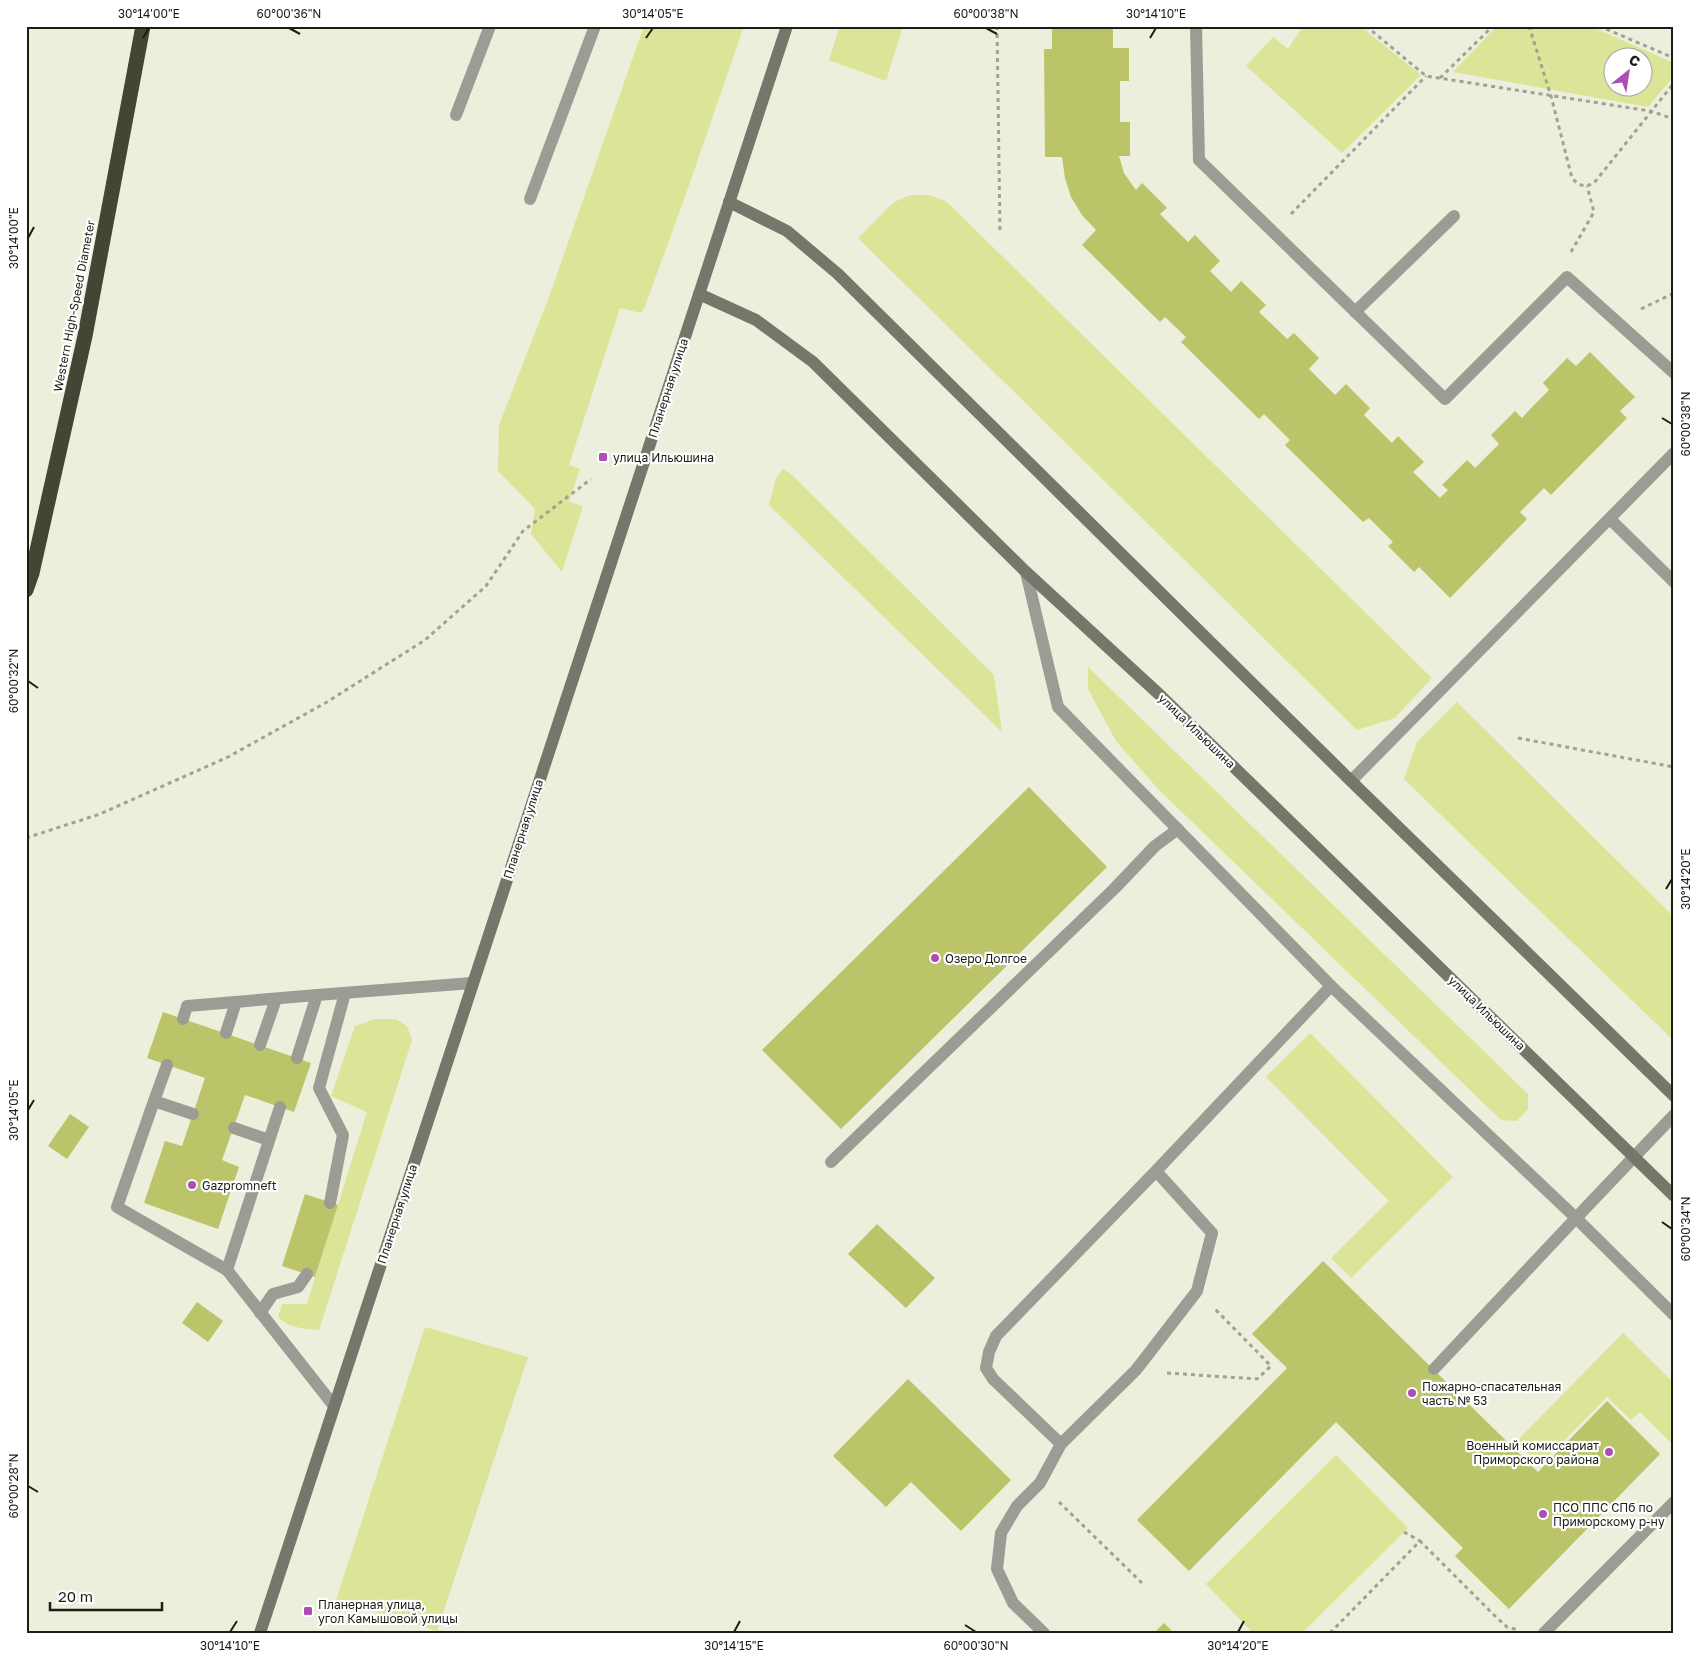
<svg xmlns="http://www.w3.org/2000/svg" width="1700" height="1659" viewBox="0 0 1700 1659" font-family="'Golos Text',sans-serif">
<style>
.green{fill:#dbe497;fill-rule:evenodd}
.building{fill:#bbc469}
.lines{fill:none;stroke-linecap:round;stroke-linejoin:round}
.path{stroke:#a0a293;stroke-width:3;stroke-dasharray:4 4;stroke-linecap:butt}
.lane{stroke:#9b9d94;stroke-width:12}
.street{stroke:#9b9d94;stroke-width:12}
.secondary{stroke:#75776b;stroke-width:12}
.highway{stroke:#434535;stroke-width:15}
.ticks{fill:none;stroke:#1c1d16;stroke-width:2}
.poi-dot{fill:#ad4eb7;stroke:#fff;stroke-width:2}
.labels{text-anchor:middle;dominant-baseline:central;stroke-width:4.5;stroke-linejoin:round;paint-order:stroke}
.street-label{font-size:12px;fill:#1c1d16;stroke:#fff}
.poi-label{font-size:12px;fill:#1c1d16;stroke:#fff;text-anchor:start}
.neatline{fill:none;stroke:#1c1d16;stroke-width:2}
.ticks-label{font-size:12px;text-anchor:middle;fill:#1c1d16}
</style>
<rect width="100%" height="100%" fill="#ecefdb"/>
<!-- green -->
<g class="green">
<polygon points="644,26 744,26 686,194 644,309 641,313 620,308 569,465 580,469 569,502 583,506 562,572 531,534 535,509 498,471 499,425 549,297"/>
<polygon points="840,26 903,26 886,81 829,60"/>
<polygon points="1303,26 1360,26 1421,75 1342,153 1246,66 1273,37 1288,49"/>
<path d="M1497 26H1590L1674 63V76L1648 107 1453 72ZM1612 58H1642V88H1612Z"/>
<polygon points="911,195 929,195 947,202 1432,678 1395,718 1357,730 858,238 894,202"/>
<polygon points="783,469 792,475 994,675 1002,732 769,505 776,478"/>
<polygon points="1088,667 1528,1094 1528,1109 1517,1121 1501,1120 1159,790 1116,741 1088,689"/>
<polygon points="1457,702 1674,917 1674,1041 1404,779 1417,742"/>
<path d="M375 1019H395L407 1026 412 1040 319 1330C304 1329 289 1328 278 1317L282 1304H307L367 1112 331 1096 355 1026Z"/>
<polygon points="1310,1033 1453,1177 1351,1278 1331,1258 1389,1201 1266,1077"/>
<polygon points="425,1327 528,1357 437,1631 336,1600"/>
<polygon points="1623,1333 1674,1383 1674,1446 1640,1412 1631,1420 1607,1397 1540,1465 1516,1442"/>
<polygon points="1336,1455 1408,1528 1302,1633 1253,1633 1206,1584"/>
</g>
<!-- building -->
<g class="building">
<polygon points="1052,26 1113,26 1113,48 1129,48 1129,81 1120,81 1120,122 1130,122 1130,156 1119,156 1124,173 1136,190 1142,183 1167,208 1160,214 1188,242 1195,235 1220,261 1210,271 1231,292 1241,281 1266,305 1259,312 1287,339 1294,333 1319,358 1309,369 1335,395 1346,384 1370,408 1364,415 1392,443 1398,436 1424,462 1413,472 1440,498 1448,490 1442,485 1467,460 1475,468 1499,444 1491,435 1515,411 1522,418 1535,404 1549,390 1543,383 1567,358 1576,366 1590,352 1635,397 1620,411 1627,418 1551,495 1544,488 1520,512 1527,519 1450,598 1419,567 1414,572 1388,546 1393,542 1369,518 1363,522 1285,445 1290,440 1264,414 1259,419 1181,342 1186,337 1165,317 1160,322 1082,245 1096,230 1082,215 1071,197 1065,178 1062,157 1045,157 1044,49 1052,49"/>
<polygon points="1029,787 1107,867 841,1129 762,1050"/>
<polygon points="163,1012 311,1063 294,1112 245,1095 222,1160 239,1167 218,1229 144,1203 165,1141 182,1146 205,1078 147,1058"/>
<polygon points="70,1114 89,1127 67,1159 48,1146"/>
<polygon points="305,1194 338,1205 315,1277 282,1266"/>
<polygon points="877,1224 935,1278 906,1308 848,1254"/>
<polygon points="1323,1261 1538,1472 1607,1401 1660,1454 1509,1609 1455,1556 1463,1548 1336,1422 1189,1571 1137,1520 1287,1368 1252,1334"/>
<polygon points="197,1302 223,1321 208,1342 182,1323"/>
<polygon points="908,1379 1011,1480 961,1531 911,1482 886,1507 833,1456"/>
<polygon points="1164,1623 1174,1633 1154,1633"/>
</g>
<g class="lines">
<!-- path -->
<g class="path">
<polyline points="997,26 1000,232"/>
<polyline points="1366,26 1426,76 1650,111 1674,119"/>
<path d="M1529 26 1551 96 1572 178C1579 186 1585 188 1594 183L1674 83"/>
<polyline points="1599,26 1674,58"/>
<polyline points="1440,78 1493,26"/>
<polyline points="1291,214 1426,76"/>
<polyline points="1571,252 1594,212 1587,186"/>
<polyline points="1641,309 1674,293"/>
<polyline points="1518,738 1674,767"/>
<polyline points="26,838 100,814 228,757 327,702 425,640 486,586 523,531 591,479"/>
<polyline points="1167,1373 1257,1379 1271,1366 1215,1309"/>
<polyline points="1059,1502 1142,1583"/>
<polyline points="1404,1532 1420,1541"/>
<polyline points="1330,1633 1420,1541 1495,1616 1507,1627 1518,1630"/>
</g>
<!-- lane -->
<g class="lane">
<polyline points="1196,26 1199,160 1445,399 1567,277 1674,373"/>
<polyline points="456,115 490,26"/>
<polyline points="530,199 595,26"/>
<polyline points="1355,312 1454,216"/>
<polyline points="1610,519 1674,582"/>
<polyline points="1351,781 1674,453"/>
<polyline points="183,1019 187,1006 317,995"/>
<polyline points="226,1033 236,1002"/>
<polyline points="260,1045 276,999"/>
<polyline points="297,1058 317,995 472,983"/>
<polyline points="167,1065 154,1101 193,1114"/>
<polyline points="154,1101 117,1207 227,1270"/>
<polyline points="280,1107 227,1270 334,1406"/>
<polyline points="234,1128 269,1140"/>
<polyline points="1634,1157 1674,1115"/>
<polyline points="831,1162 1114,889 1155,846 1178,829"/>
<polyline points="1156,1171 1212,1233 1197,1291 1136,1370 1061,1444 993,1379 986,1368 989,1352 996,1336 1156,1171 1331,986"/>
<polyline points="330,1203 343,1135 319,1088 345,993"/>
<polyline points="260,1313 273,1294 298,1287 307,1274"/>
<polyline points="1434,1369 1576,1218"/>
<polyline points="1044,1633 1013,1603 997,1569 1001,1533 1017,1506 1040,1483 1061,1444"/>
<polyline points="1544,1633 1674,1502"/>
</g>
<!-- street -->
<g class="street">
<polyline points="1026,572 1058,707 1331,986 1576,1218 1674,1315"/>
<polyline points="1576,1218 1634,1157"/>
</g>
<!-- secondary -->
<g class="secondary">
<polyline points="729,202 787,231 838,274 1351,781 1674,1096"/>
<polyline points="699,294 756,320 813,362 1026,572 1161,696 1674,1196"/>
<polyline points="260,1633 787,26"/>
</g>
<!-- highway -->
<polyline class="highway" points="26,590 32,573 85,336 143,26"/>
</g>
<!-- ticks -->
<path class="ticks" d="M289 28 300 34M986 28 997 34M143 38 149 28M646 38 653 28M1150 38 1156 28M28 238 34 227M1662 418 1672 424M28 681 38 688M1666 889 1672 879M28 1110 34 1100M1662 1222 1672 1229M28 1486 38 1492M965 1625 976 1632M230 1632 237 1621M734 1632 740 1621M1238 1632 1244 1621"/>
<!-- markers -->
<g class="poi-dot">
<rect x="598" y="452" width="10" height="10" rx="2.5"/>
<circle cx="935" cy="958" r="5"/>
<circle cx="192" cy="1185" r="5"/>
<circle cx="1412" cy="1393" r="5"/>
<circle cx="1609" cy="1452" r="5"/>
<circle cx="1543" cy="1514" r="5"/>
<rect x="303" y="1606" width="10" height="10" rx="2.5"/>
</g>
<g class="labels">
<!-- street labels -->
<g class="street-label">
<text transform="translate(74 306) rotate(-79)">Western High-Speed Diameter</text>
<text transform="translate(668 388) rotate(-72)">Планерная улица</text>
<text transform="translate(1197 731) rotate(44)">улица Ильюшина</text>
<text transform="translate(523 829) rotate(-72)">Планерная улица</text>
<text transform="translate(1487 1013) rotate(44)">улица Ильюшина</text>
<text transform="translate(397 1214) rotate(-72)">Планерная улица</text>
</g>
<!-- poi labels -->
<g class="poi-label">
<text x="613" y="457">улица Ильюшина</text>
<text x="945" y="958">Озеро Долгое</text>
<text x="202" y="1185">Gazpromneft</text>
<text x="1422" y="1386">Пожарно-спасательная<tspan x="1422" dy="14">часть № 53</tspan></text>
<text x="1599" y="1445" text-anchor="end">Военный комиссариат<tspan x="1599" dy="14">Приморского района</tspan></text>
<text x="1553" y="1507">ПСО ППС СПб по<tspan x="1553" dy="14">Приморскому р-ну</tspan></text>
<text x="318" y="1604">Планерная улица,<tspan x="318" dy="14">угол Камышовой улицы</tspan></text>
</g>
</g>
<!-- border -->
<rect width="1700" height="1659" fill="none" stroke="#ffffff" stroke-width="55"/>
<!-- north arrow -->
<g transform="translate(1628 72) rotate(30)"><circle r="24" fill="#ffffff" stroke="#a4a5a2"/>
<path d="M0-4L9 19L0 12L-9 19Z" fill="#ad4eb7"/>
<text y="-8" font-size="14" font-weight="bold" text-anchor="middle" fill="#1c1d16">С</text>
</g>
<!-- scale -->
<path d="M50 1602v8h112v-8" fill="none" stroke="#1c1d16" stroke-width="2.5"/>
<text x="58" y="1602" font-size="15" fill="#1c1d16" stroke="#ffffff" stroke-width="4" paint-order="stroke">20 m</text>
<rect x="28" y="28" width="1644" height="1604" class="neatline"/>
<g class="ticks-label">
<text x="149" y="18">30°14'00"E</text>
<text x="289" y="18">60°00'36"N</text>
<text x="653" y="18">30°14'05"E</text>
<text x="986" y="18">60°00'38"N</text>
<text x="1156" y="18">30°14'10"E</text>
<text transform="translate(14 238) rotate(-90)" y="4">30°14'00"E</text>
<text transform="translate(1686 424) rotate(-90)" y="4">60°00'38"N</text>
<text transform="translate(14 681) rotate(-90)" y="4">60°00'32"N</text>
<text transform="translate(1686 879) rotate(-90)" y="4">30°14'20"E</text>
<text transform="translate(14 1110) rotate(-90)" y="4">30°14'05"E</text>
<text transform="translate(1686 1229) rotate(-90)" y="4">60°00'34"N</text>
<text transform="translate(14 1486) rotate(-90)" y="4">60°00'28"N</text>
<text x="230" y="1650">30°14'10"E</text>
<text x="734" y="1650">30°14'15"E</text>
<text x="976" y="1650">60°00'30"N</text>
<text x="1238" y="1650">30°14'20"E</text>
</g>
</svg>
